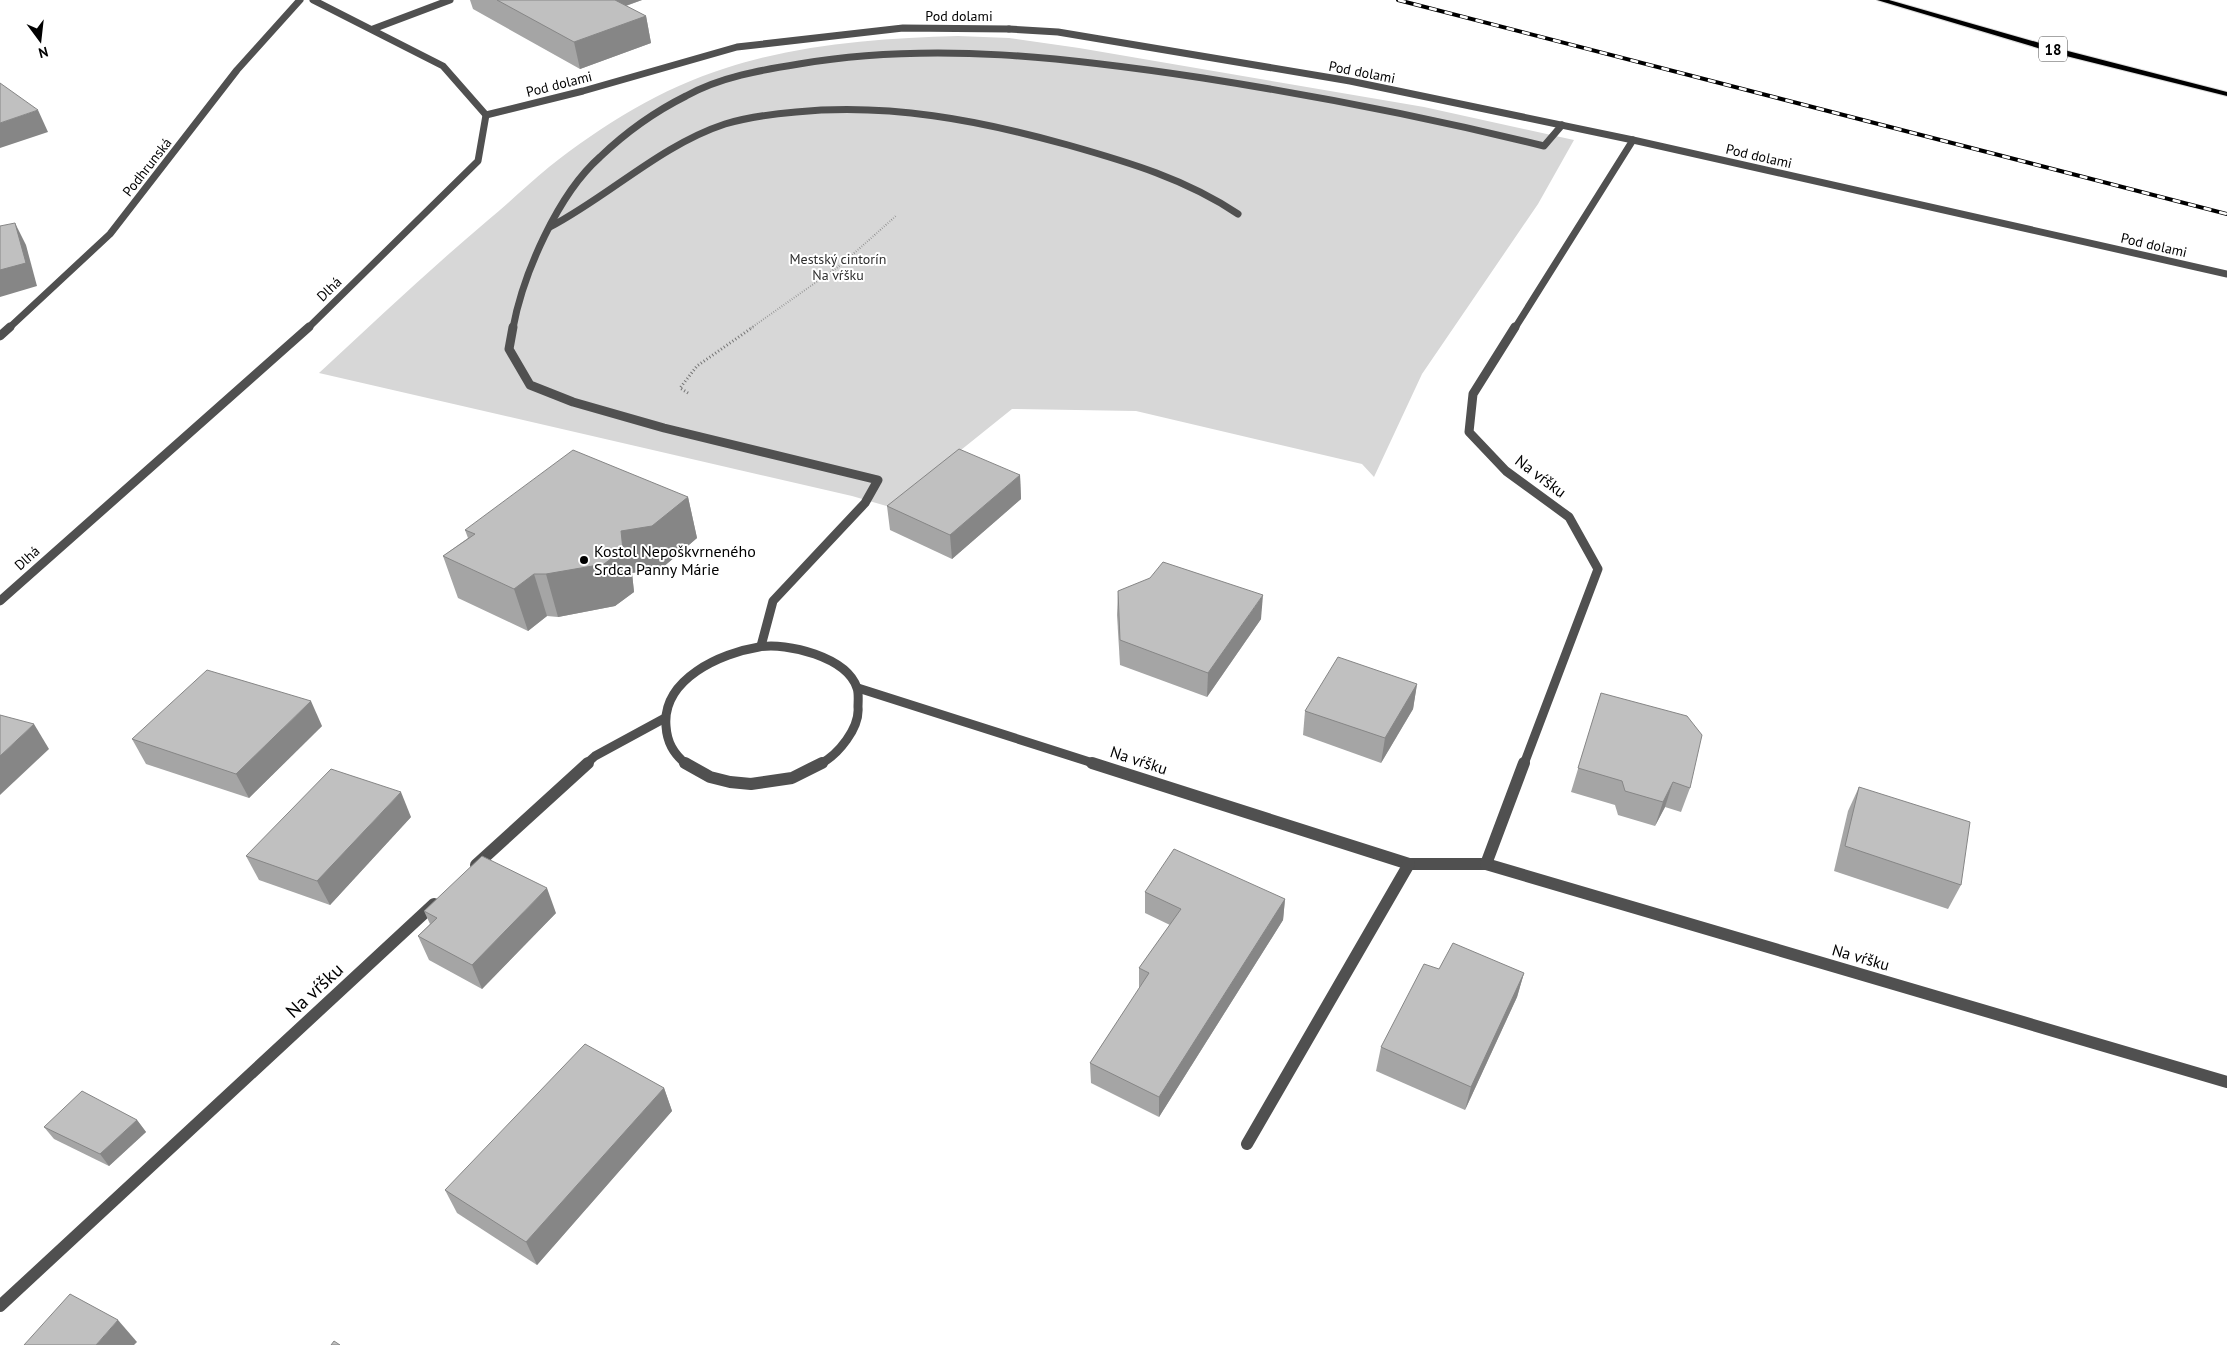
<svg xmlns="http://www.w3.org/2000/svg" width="2227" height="1345" viewBox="0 0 2227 1345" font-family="'PT Sans',sans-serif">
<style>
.green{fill:#d7d7d7}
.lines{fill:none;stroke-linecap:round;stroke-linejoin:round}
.primary-casing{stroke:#dbdbdb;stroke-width:2}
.path-far1{stroke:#727272;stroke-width:2;stroke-dasharray:0.5 2;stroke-linecap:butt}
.path{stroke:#727272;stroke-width:3;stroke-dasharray:1 2.5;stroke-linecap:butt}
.service-far1{stroke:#505050;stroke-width:7}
.service{stroke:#505050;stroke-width:9}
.minor-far2{stroke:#505050;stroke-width:7}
.minor-far1{stroke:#505050;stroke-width:9}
.minor{stroke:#505050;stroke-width:12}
.tertiary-far1{stroke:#505050;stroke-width:7}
.tertiary{stroke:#505050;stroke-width:9}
.primary{fill:#000;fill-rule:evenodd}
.rail-casing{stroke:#000;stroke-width:4}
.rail{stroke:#fff;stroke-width:2.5;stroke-dasharray:8;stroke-linecap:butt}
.wall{fill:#a5a5a5}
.shaded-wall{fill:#868686}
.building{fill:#c0c0c0;stroke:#868686}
.poi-dot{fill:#000;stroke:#fff;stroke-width:2}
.labels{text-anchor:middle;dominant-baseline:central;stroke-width:4;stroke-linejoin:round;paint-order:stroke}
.far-street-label{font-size:14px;fill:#000;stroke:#fff}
.far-park-label{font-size:14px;fill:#2e2e2e;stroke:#fff}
.shield{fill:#fff;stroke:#4c4c4c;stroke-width:1}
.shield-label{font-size:15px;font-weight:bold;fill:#000}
.street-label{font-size:16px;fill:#000;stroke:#fff}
.poi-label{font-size:16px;fill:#000;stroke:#fff;text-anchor:start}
.near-street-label{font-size:19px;fill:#000;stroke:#fff}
</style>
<rect width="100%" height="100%" fill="#fff"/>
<!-- green -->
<path class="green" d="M958 36 1009 38 1079 48 1424 107 1574 140 1538 204 1422 374 1374 477 1362 464 1136 411 1012 409 890 507 852 496 319 373C374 322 429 270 487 221 508 204 528 184 549 167 602 125 662 88 726 68 800 44 881 38 958 36Z"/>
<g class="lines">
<defs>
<polygon id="primary" points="1877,0 1889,0 2064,50 2227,92 2227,96 2058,54"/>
</defs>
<!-- primary casing -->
<use href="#primary" class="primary-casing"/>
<!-- path-far1 -->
<polyline class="path-far1" points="751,328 842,264 897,215"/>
<!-- path -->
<polyline class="path" points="688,393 680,388 697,366 753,327"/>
<!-- service-far1 -->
<g class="service-far1">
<path d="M550 227C609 196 661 145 725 124 748 117 772 114 796 112 889 103 978 120 1068 145 1128 162 1186 179 1238 214"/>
<path d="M513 328C523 274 558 194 600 157 624 134 656 111 686 96 720 77 761 70 799 64 933 41 1070 58 1203 78 1318 96 1431 118 1544 146L1562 125"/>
</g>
<!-- service -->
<polyline class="service" points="513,327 509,349 530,385 573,402 664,428 878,480 865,503 773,601 761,646"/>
<!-- minor-far2 -->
<g class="minor-far2">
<polyline points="373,29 450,0"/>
<polyline points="1009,29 1058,32 1350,81 1633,140 2227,274"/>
<polyline points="9,328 110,234 237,70 300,0"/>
<polyline points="1515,328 1633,140"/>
</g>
<!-- minor-far1 -->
<g class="minor-far1">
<polyline points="1515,327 1473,394 1469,432 1506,471 1569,517 1598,569 1524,764"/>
<polyline points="0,336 10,327"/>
<polyline points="858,688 1096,764"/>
<polyline points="586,764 595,756 665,718"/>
<path d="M686 764C673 753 667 742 666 726 662 679 721 653 759 647 787 642 847 657 857 688 859 693 858 702 858 707 860 728 838 755 820 764"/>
</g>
<!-- minor -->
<g class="minor">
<polyline points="685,763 710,777 730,782 751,784 792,778 822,763"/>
<polyline points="1092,763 1409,864 1486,864 2227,1082"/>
<polyline points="1486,864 1524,763"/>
<polyline points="476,865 588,763"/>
<polyline points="1247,1144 1409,864"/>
<polyline points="0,1306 434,904"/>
</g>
<!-- tertiary-far1 -->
<g class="tertiary-far1">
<polyline points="313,0 443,66 486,115"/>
<polyline points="486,115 583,91 737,47 903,28 1009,29"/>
<polyline points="308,328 478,161 486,115"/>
</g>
<!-- tertiary -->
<polyline class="tertiary" points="0,601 309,327"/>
<!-- primary -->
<use href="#primary" class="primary"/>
<defs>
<polyline id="rail" points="1398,0 2227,214"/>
</defs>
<!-- rail casing -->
<use href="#rail" class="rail-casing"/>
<!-- rail -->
<use href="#rail" class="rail"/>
</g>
<!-- wall -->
<g class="wall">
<polygon points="470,0 642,0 626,6 646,16 651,43 580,69 473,9"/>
<polygon points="1020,475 1021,499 952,559 890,530 887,506"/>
<polygon points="688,497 697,538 662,568 632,573 634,592 615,606 558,617 547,616 528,631 458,598 443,556 468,538 465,530"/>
<polygon points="1118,591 1261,619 1207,697 1120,665 1117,615"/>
<polygon points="1417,684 1413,709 1381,763 1303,735 1305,711"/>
<polygon points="1601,693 1690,788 1681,812 1665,807 1655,826 1618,815 1615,805 1571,792"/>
<polygon points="322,726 249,798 146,764 132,739"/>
<polygon points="1859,787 1961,885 1948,909 1834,871 1848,811"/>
<polygon points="411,817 330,905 259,880 246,856"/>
<polygon points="1145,892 1285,899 1283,920 1159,1117 1091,1083 1090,1063 1139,989 1139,968 1170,925 1145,913"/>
<polygon points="424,911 556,913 482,989 429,960 418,936 430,924"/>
<polygon points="1439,969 1524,973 1517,997 1465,1110 1376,1071 1381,1047"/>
<polygon points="664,1088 672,1111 537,1265 457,1213 445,1190"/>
<polygon points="137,1120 146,1132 109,1166 54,1139 44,1127"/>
</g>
<!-- shaded-wall -->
<g class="shaded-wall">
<polygon points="596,0 642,0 599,15"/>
<polygon points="646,16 651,43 580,69 574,42"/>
<polygon points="38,110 48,132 0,148 0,123"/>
<polygon points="15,223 26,245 37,286 0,297 0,270"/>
<polygon points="1020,475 1021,499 952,559 950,535"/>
<polygon points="688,497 697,538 662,568 632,573 634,592 615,606 558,617 546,574 621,531"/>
<polygon points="534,574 547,616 528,631 514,589"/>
<polygon points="1263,595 1261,619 1207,697 1208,673"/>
<polygon points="1417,684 1413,709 1381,763 1385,738"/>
<polygon points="311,701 322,726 249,798 236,774"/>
<polygon points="34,724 49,749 0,795 0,756"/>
<polygon points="1673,782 1665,807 1655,826 1663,802"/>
<polygon points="401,792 411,817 330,905 317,881"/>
<polygon points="547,888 556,913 482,989 472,965"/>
<polygon points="1285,899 1283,920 1159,1117 1159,1097"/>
<polygon points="1524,973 1517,997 1465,1110 1471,1087"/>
<polygon points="664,1088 672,1111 537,1265 526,1242"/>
<polygon points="137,1120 146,1132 109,1166 100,1154"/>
<polygon points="118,1320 137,1342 134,1345 96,1345"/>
</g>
<!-- building -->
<g class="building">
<polygon points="497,0 615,0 646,16 574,42"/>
<polygon points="0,83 38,110 0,123"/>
<polygon points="15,223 26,263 0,270 0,226"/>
<polygon points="959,449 1020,475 950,535 887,506"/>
<polygon points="573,450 688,497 652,526 621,531 623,550 604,564 546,574 534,574 514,589 443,556 475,534 465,530"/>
<polygon points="1163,562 1263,595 1208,673 1120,640 1118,591 1150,578"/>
<polygon points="1338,657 1417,684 1385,738 1305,711"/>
<polygon points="207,670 311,701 236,774 132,739"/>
<polygon points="1601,693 1687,716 1702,735 1690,788 1673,782 1663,802 1625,791 1622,781 1578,768"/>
<polygon points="0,715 34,724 0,756"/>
<polygon points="331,769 401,792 317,881 246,856"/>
<polygon points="1859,787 1970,822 1961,885 1845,846"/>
<polygon points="1174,849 1285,899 1159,1097 1090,1063 1149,973 1139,968 1181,909 1145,892"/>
<polygon points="482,856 547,888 472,965 418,936 437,918 424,911"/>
<polygon points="1453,943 1524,973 1471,1087 1381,1047 1424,964 1439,969"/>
<polygon points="585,1044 664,1088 526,1242 445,1190"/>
<polygon points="82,1091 137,1120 100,1154 44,1127"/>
<polygon points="70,1294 118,1320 96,1345 24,1345"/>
<polygon points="334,1341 340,1345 331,1345"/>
</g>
<!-- markers -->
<circle class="poi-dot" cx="584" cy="560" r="5"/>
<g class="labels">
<!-- far-street labels -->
<g class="far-street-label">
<text x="959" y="16">Pod dolami</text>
<text transform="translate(1362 72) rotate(11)">Pod dolami</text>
<text transform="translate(559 84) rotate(-14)">Pod dolami</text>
<text transform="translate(1759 156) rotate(13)">Pod dolami</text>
<text transform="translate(147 167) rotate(-52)">Podhrunská</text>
<text transform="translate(2154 245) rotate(13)">Pod dolami</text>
<text transform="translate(329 289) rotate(-44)">Dlhá</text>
<text transform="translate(27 558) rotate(-42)">Dlhá</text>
</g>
<!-- far-park labels -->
<g class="far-park-label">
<text x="838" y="259">Mestský cintorín<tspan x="838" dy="16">Na vŕšku</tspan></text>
</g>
<!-- shield labels -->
<rect class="shield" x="2039" y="36.5" width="28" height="25" rx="4"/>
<g class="shield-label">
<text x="2053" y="49">18</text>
</g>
<!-- street labels -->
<g class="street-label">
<text transform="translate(1541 476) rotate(37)">Na vŕšku</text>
<text transform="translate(1139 760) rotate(18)">Na vŕšku</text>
<text transform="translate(1861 957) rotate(16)">Na vŕšku</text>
</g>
<!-- poi labels -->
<g class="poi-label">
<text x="594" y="551">Kostol Nepoškvrneného<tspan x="594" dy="18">Srdca Panny Márie</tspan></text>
</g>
<!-- near-street labels -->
<g class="near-street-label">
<text transform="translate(314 990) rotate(-43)">Na vŕšku</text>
</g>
</g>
<!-- north arrow -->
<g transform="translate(40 40) rotate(165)" stroke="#ffffff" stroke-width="4" paint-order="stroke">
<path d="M0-4L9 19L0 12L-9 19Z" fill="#000000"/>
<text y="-8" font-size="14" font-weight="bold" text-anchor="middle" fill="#000000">N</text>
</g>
</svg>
